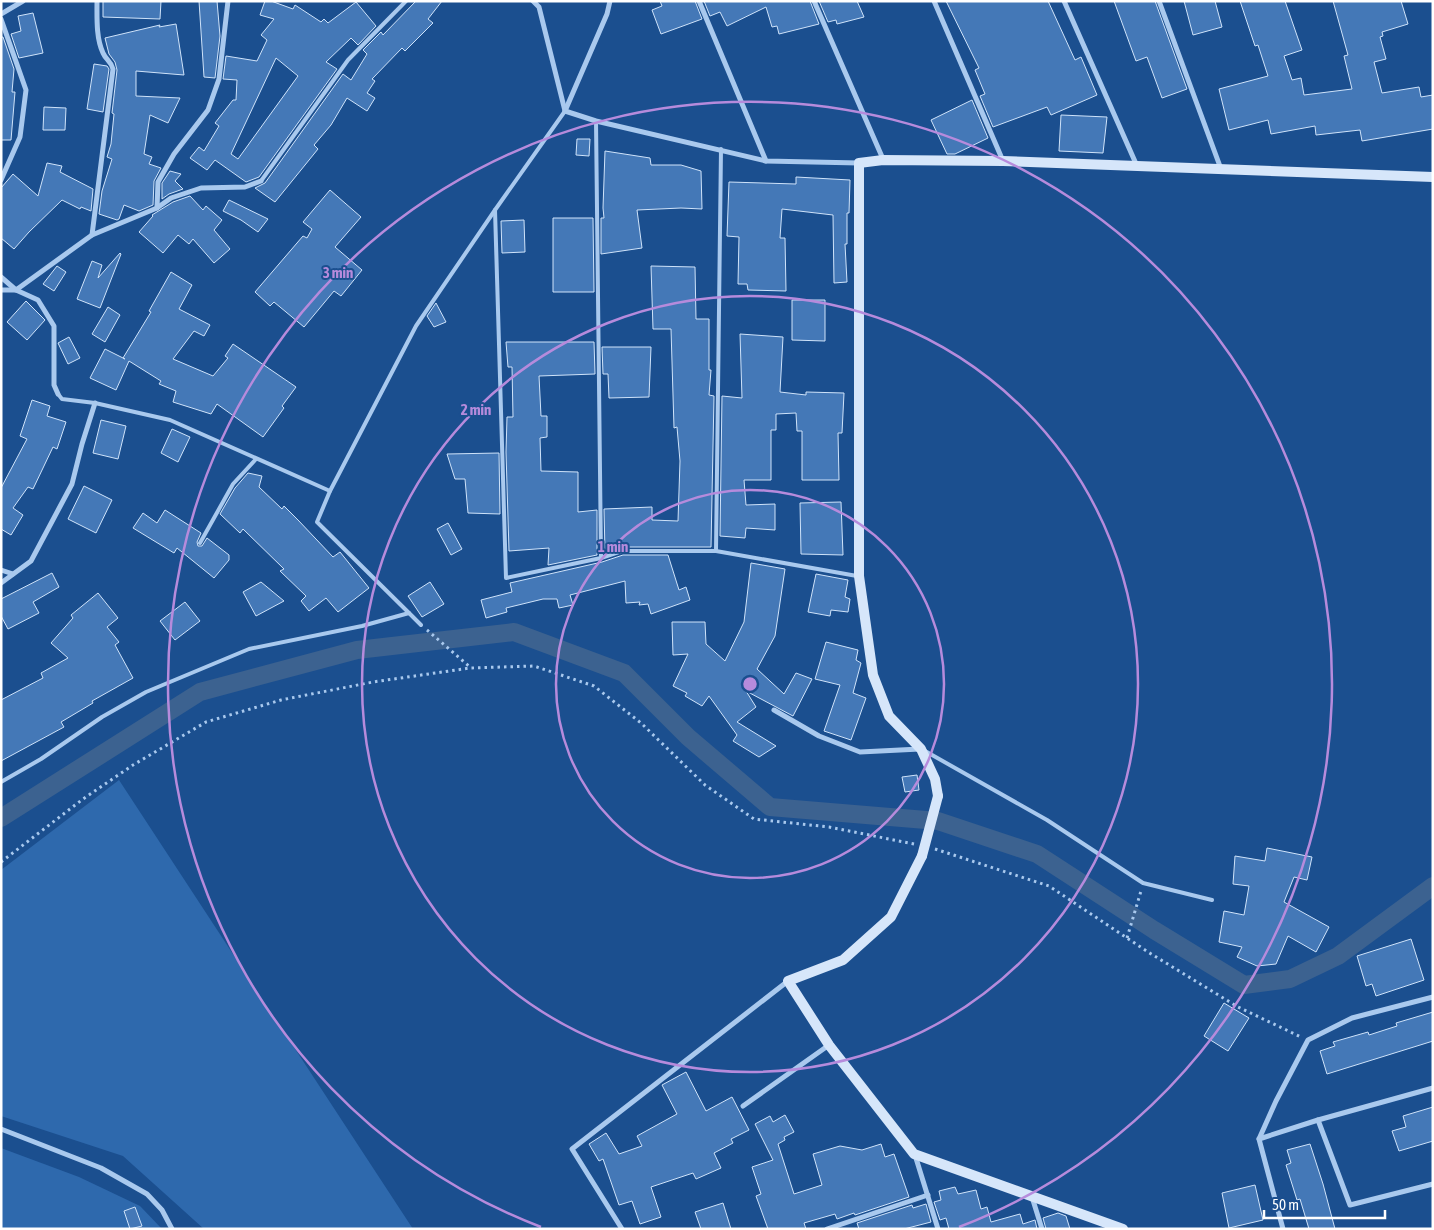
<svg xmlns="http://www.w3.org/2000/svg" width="1434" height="1230" viewBox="0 0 1434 1230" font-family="'Asap Condensed',sans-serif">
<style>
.green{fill:#2e69ad}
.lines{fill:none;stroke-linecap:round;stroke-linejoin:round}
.canal{stroke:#3c6290;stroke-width:18}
.building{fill:#4478b7;stroke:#cfe3fa;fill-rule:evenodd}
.path{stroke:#a9c9ee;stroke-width:3;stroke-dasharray:2.5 4;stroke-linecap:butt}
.lane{stroke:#a9c9ee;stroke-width:4}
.street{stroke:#a9c9ee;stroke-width:5}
.secondary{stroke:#d6e6fa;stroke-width:10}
.secondary-bridge{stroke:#d6e6fa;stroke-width:10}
.ring{fill:none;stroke:#b68bdc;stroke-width:2.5}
.centre{fill:#b68bdc;stroke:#1b4f8f;stroke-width:2.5}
.ring-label{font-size:15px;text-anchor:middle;font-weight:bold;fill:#b68bdc;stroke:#1b4f8f;stroke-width:4;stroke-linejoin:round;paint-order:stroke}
</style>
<rect width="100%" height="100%" fill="#1b4f8f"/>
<!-- green -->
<g class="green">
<polygon points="119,780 413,1229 204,1229 123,1156 1,1116 1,870"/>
<polygon points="1,1148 79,1177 140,1206 162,1229 1,1229"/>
</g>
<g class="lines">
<!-- canal -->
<polyline class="canal" points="1,818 200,692 357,650 514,632 624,673 688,737 770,807 938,821 1037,854 1154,930 1244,985 1290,979 1338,956 1433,886"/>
</g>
<!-- building -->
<g class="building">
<polygon points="103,1 161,1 160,19 103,17"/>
<polygon points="199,1 217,1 220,36 215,78 204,77"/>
<path d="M265 1H271L293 9 295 5 321 22 324 19 328 23 356 2 376 26 358 45 351 38 326 62 337 69 259 177 246 182 215 160 207 170 190 158 199 147 204 151 219 126 215 123 233 100H236L237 80 223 79 226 56 257 61 267 40 261 35 274 19 260 15ZM276 58 298 76 238 159 231 154Z"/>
<polygon points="416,1 442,1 428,19 433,23 405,51 402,48 372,79 375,81 367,93 375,98 367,111 347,98 331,125 314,145 318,149 275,202 255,188 265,183 343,74 351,80 367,54 363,50 381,32 383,35"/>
<polygon points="660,1 695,1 702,19 661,34 652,10 662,6"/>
<polygon points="704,1 810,1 819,24 779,34 777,26 772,27 766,7 727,26 720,12 710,16"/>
<polygon points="819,1 857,1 864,17 837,24 836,20 828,22"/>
<polygon points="946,1 1048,1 1075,60 1081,57 1097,95 1051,115 1047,107 993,127 980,96 985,94 975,70 979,68"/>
<polygon points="1114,1 1155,1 1187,89 1162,98 1147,57 1136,61"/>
<polygon points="1184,1 1215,1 1222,27 1193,35"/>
<polygon points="1240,1 1285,1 1302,50 1284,56 1292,80 1301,78 1304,95 1352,89 1344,56 1348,55 1333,1 1401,1 1408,24 1382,32 1383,36 1380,37 1386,59 1374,62 1382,93 1419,87 1421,97 1433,95 1433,129 1362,141 1360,130 1316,135 1315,126 1271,134 1268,120 1229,130 1219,89 1268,76 1258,45 1255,46"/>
<polygon points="33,13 43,53 19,58 11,34 21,31 18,16"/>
<polygon points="176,24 184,75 136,71 136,96 180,98 168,123 150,115 144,154 152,157 149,164 161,168 154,181 153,205 139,211 124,205 119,219 117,220 99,214 102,191 112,159 107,157 111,144 114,114 112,113 117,70 115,62 109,54 105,38 160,25 159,27"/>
<polygon points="1,37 3,37 14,69 12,92 15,92 11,140 1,140"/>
<polygon points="94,64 107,66 109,69 103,112 87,109"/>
<polygon points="972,100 988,138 955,154 947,154 931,120"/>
<polygon points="44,107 66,108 65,130 43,130"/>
<polygon points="1061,115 1107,117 1103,153 1059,151"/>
<polygon points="577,139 590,139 589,156 576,155"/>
<polygon points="605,151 650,158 651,165 681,165 701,171 702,209 681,208 637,210 642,248 601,254 601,218 604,218 603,208"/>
<polygon points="47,163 62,166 60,172 93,189 91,211 81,207 80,209 62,200 29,232 14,249 1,238 1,188 13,174 38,196"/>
<polygon points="170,171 181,174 175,181 183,189 169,194 162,199 162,183"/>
<polygon points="796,177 850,180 849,213 847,213 847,244 845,244 847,282 834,283 833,215 782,209 780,238 785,238 786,291 748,290 747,284 738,284 739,237 727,236 729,182 796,184"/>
<polygon points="330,190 361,217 335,247 362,270 341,296 334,291 304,327 274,302 270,306 255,292 303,236 307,238 312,229 303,222"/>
<polygon points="190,196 203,210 206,206 222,220 214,230 230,249 214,263 193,239 189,244 178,235 163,253 139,232 153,216 152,215 173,202"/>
<polygon points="229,200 268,219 258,232 241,220 223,211"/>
<polygon points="553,218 593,218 594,292 553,292"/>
<polygon points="524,220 525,252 502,253 501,221"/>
<polygon points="120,253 121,254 100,308 77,299 92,261 102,265 98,278"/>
<polygon points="57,266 66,272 54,291 43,284"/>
<polygon points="651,266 695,267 696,319 709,319 709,370 711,370 709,395 714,396 711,547 622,547 605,553 604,509 652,507 652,520 678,521 680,461 677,427 674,428 671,329 653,329"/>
<polygon points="171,272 192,285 179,309 210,325 204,336 194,331 173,359 213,376 228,358 225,356 233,344 296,387 282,406 284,408 263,437 217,404 211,414 173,402 176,391 159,384 161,381 129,361 116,390 90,378 105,349 125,359 123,358 151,312 149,311"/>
<polygon points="792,300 825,300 825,341 792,340"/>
<polygon points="26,301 45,320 27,340 7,322"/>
<polygon points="436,303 446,322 434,327 427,316"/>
<polygon points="108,307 120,315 105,342 92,334"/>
<polygon points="740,334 783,337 780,392 806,395 806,392 844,393 842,433 838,433 839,480 802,480 802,431 797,431 796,413 776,414 776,430 771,430 771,480 744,480 746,505 775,504 775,530 746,528 745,538 720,536 722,396 742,398"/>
<polygon points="69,337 80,358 68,364 58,343"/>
<polygon points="506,342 594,342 595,374 539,376 541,416 547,416 547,437 540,438 541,471 578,472 578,512 597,510 597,555 548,565 549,548 509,551 506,452 507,417 513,417 512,367 508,367"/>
<polygon points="602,347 651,347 649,397 609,398 608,374 603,374"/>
<polygon points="32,400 50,406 47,416 66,422 57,449 53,447 33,489 28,487 13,508 23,515 11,535 1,529 1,488 27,439 20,436"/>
<polygon points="101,420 126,426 118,459 93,453"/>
<polygon points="172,429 190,437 178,462 161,453"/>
<polygon points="499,453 500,514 468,513 465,479 455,479 447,454"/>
<polygon points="248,473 262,476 259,487 282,509 284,506 298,520 333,557 340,552 369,588 338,612 326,598 309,611 301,601 306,596 280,571 284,569 243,529 240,533 220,514 235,488"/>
<polygon points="84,486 112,500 96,533 68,519"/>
<polygon points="841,502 843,555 801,554 800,503"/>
<polygon points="165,510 201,533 197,542 198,546 202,546 207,538 229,555 229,560 214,578 177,548 174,553 133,528 143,513 157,523"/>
<polygon points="448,523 462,549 451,555 437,529"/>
<polygon points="623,555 668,555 679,590 686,587 690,600 651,614 648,604 639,605 640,602 626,603 625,581 570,595 573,605 559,608 557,599 543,599 506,608 507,612 486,618 481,600 512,592 510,583 602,562"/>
<polygon points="751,563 785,569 775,636 757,669 784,694 796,673 812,679 793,716 746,691 756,707 737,722 776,746 759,757 733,741 737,735 709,696 702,706 685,696 687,693 673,686 688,654 673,655 672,622 705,622 706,644 725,661 744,622"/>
<polygon points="52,573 59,587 33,602 39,613 8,629 1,616 1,599"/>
<polygon points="816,574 848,580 845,597 850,599 848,612 831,610 830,616 808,612"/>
<polygon points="261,582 284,601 256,616 243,592"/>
<polygon points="430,582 444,604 422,617 408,596"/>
<polygon points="98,593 118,618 107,627 119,642 115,645 133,678 92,701 93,703 61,722 64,727 1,761 1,700 43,678 41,673 68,658 51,643 73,618 71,615"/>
<polygon points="185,602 200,621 175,640 160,621"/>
<polygon points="826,642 858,650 856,660 861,663 853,693 866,698 851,740 824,731 840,685 815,679"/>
<polygon points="917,775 919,790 905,792 902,777"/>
<polygon points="1267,848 1312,857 1307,880 1294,877 1284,902 1329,927 1316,952 1288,936 1276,964 1257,966 1237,957 1242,947 1219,942 1224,911 1244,915 1249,886 1233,884 1235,856 1265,861"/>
<polygon points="1411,939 1424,980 1376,996 1372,984 1366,986 1357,956"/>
<polygon points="1224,1003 1249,1018 1228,1051 1204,1036"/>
<polygon points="1433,1012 1433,1041 1327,1074 1320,1051 1335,1046 1333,1042 1368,1032 1369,1035 1397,1026 1396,1023"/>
<polygon points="686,1072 706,1111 732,1097 749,1130 731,1139 733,1143 714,1153 721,1168 696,1179 693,1173 651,1187 661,1217 640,1224 632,1201 619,1205 603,1159 599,1161 589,1144 606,1133 619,1154 642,1146 637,1136 677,1114 662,1085"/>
<polygon points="1433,1107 1433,1141 1399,1151 1392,1131 1406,1127 1403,1116"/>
<polygon points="785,1115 794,1132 784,1137 785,1140 778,1144 794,1194 822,1185 813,1154 840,1146 862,1150 881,1144 885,1157 894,1154 909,1197 855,1215 854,1213 837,1219 835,1214 804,1223 806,1229 768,1229 756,1196 761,1194 752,1167 773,1160 755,1124 770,1116 773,1122"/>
<polygon points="1310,1144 1323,1184 1335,1229 1309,1229 1300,1199 1297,1200 1286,1165 1291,1163 1287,1150"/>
<polygon points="1255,1185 1263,1220 1229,1228 1222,1193"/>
<polygon points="955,1187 958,1194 976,1190 981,1209 987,1207 991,1222 1020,1214 1023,1224 1035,1220 1037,1229 949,1229 946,1218 940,1220 934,1202 941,1200 939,1191"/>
<polygon points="723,1203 731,1229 701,1229 695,1212"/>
<polygon points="926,1204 931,1222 904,1229 859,1229 857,1223 912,1205 913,1208"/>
<polygon points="135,1207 142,1226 130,1229 124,1211"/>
<polygon points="1058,1213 1066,1216 1070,1229 1046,1229 1043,1218"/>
</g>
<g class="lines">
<!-- path -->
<g class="path">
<polyline points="427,630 470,667"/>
<polyline points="935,849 1049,886 1148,952 1238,1007 1301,1037"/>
<polyline points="1,862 83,799 133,765 206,722 281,700 373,682 470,668 534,666 594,686 641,723 705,785 754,819 829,827 914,844"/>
<polyline points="1127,938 1141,891"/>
</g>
<!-- lane -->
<g class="lane">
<polyline points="596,121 601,558"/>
<polyline points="261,181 348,60 406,1"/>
<polyline points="495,210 506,578 601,558 622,551 716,551 857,576"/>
<polyline points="58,394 62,399 95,403 170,420 330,491"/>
<polyline points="200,543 233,484 256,459"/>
<polyline points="716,551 721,149"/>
<polyline points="409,613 317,522 330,491 416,326 495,210 565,111"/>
<polyline points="925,751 1047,820 1143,883 1212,900"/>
<polyline points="1,782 41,759 102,717 146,692 249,649 362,626 409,613 421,625"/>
</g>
<!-- street -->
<g class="street">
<polyline points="533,1 539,7 565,111 596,121 766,161 859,163"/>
<polyline points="699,1 766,161"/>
<polyline points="814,1 883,159"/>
<polyline points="934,1 1003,161"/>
<polyline points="1064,1 1137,166"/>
<polyline points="1159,1 1221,169"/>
<polyline points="1,14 23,1"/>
<polyline points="1,19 26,90 20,137 1,180"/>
<polyline points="565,111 607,14 610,1"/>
<polyline points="157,208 158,182 174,154 208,110 219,79 228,1"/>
<path d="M92 235 113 69C111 61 106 60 103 53 96 38 97 18 97 1"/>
<polyline points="1,277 16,290 92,235 157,208 171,198 201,188 245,187 261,181"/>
<polyline points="1,290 16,290 38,300 54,326 54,385 58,394"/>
<polyline points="1,570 13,574"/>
<polyline points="1,583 31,561 72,484 82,444 95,403"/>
<polyline points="774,710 819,736 860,752 920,749"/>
<polyline points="743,1106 829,1045"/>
<polyline points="1318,1120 1433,1088"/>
<polyline points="1,1129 101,1168 147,1194 162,1210 172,1229"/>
<polyline points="1259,1139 1318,1120 1350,1205 1433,1184"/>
<polyline points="915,1155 938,1229"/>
<polyline points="1032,1197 1042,1229"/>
<polyline points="622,1229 572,1149 788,981"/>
<polyline points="827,1229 928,1195"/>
<polyline points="1283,1229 1259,1139 1276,1101 1308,1040 1352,1018 1433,997"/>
</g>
<!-- secondary -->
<g class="secondary">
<polyline points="938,796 935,779 921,749 889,716 873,675 859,576 859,163 883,160 1003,161 1433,177"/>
<polyline points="922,856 891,917 843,960 788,981 829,1045 914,1154 1123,1229"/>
</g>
<!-- secondary-bridge -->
<polyline class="secondary-bridge" points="922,856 938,796"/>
</g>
<!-- distance rings -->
<g class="ring">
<circle cx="750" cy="684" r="194"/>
<circle cx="750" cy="684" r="388"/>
<path d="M541 1227A582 582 0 1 1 959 1227"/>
</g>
<circle cx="750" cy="684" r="8" class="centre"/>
<g class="ring-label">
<text x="338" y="278">3 min</text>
<text x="476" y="415">2 min</text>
<text x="613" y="552">1 min</text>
</g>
<!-- border -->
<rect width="1434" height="1230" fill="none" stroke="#ffffff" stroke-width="5"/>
<!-- scale -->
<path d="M1264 1210v8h121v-8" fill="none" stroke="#ffffff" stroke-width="2.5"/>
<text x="1272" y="1210" font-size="15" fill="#ffffff" stroke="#1b4f8f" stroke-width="4" paint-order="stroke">50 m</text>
</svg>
